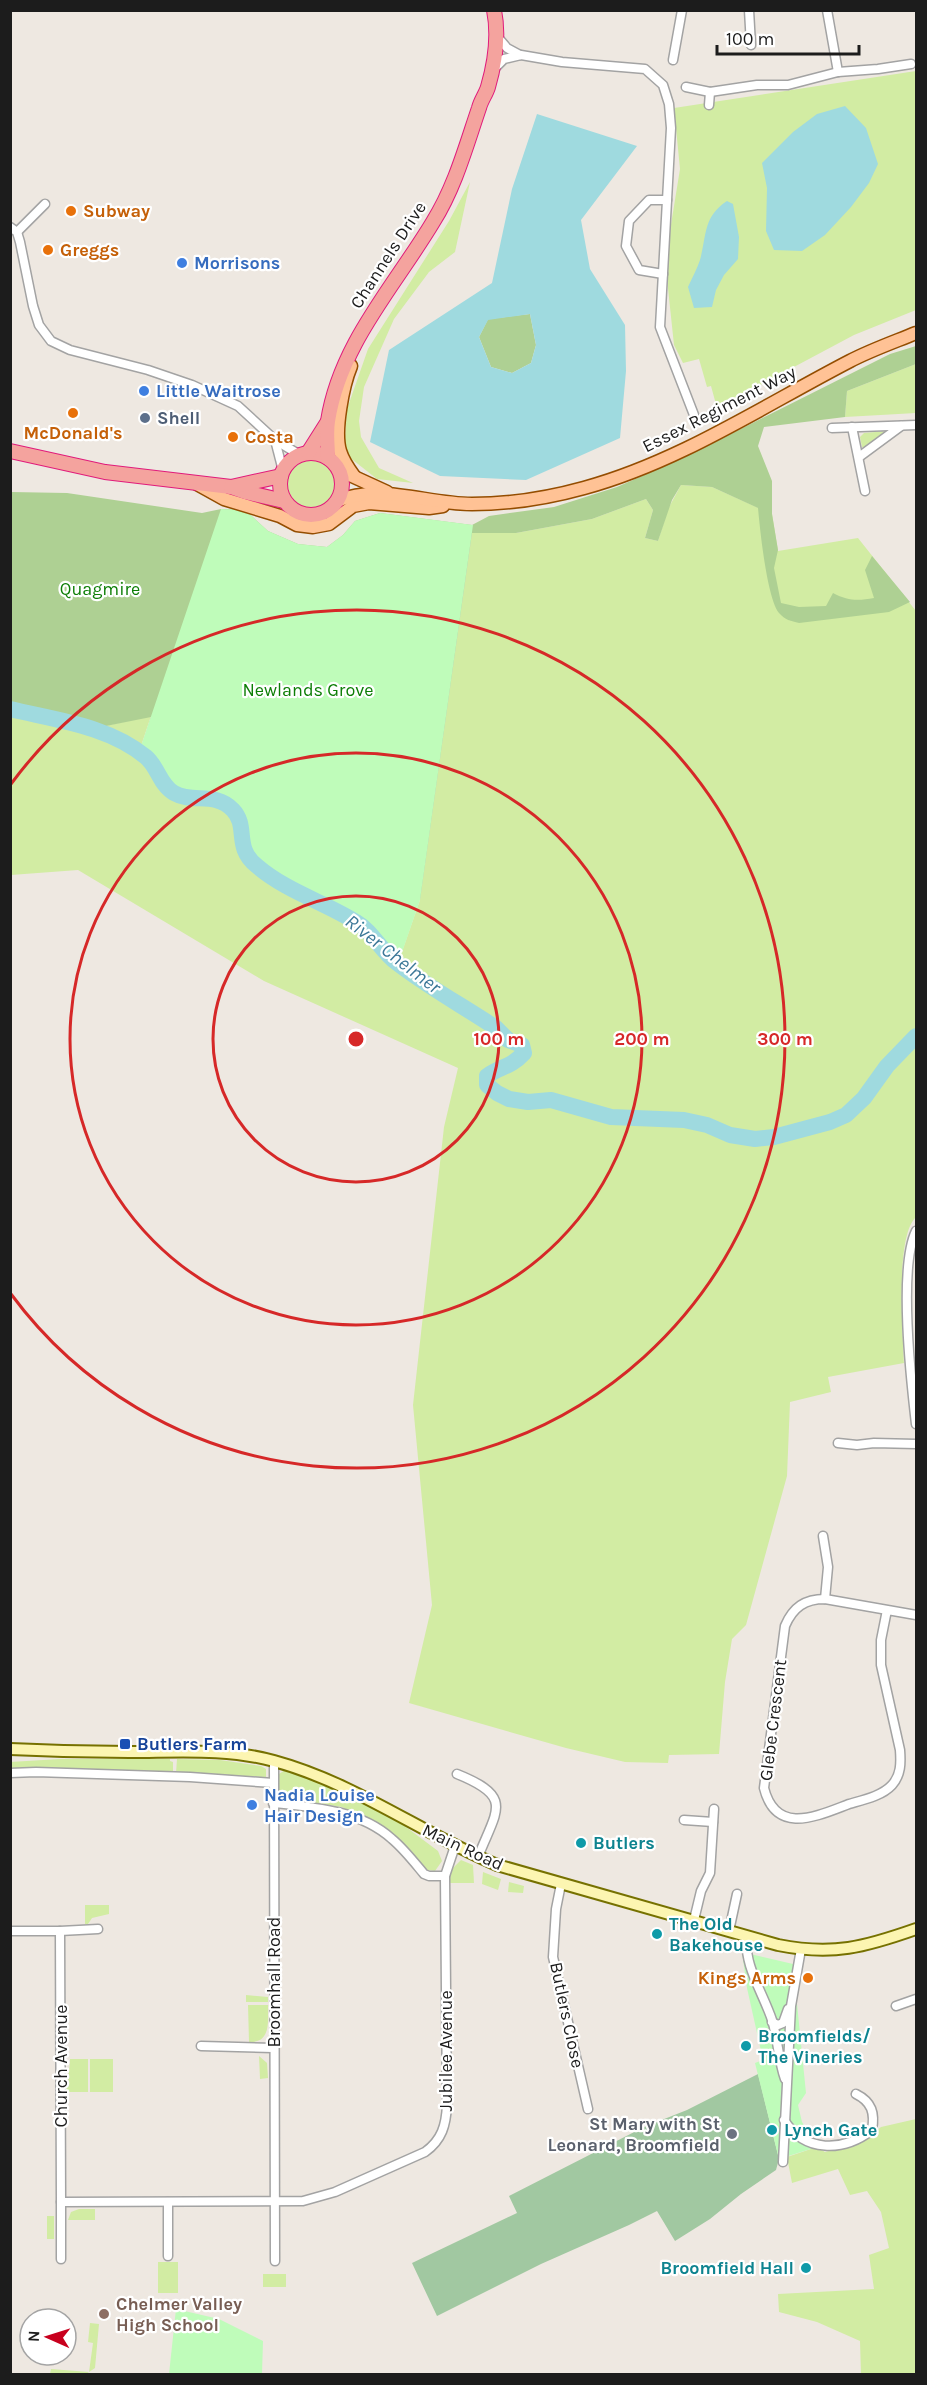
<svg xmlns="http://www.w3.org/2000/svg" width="927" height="2385" viewBox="0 0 927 2385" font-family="Karla,sans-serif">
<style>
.grass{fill:#d2eca3}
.forest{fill:#aed093}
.cemetery{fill:#a1c8a1}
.park{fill:#bffcba}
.water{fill:#9fdadf;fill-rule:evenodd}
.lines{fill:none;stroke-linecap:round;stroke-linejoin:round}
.river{stroke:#9fdadf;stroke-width:16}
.minor-casing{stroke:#a3a3a3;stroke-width:11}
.secondary-casing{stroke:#767100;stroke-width:14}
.primary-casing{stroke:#944d00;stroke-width:15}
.trunk-casing{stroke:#e01b7b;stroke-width:16}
.minor{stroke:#fff;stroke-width:8}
.secondary{stroke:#fcf5b1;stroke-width:10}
.primary{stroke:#ffc295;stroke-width:12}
.trunk{stroke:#f4a39e;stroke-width:14}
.ring{fill:none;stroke:#d62828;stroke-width:3}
.food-dot{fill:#e8710a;stroke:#fff;stroke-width:2}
.shop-dot{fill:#3f7fe0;stroke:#fff;stroke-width:2}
.service-dot{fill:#5c6f8a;stroke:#fff;stroke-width:2}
.transit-dot{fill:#1a4fb4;stroke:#fff;stroke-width:2}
.culture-dot{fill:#0f9aa8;stroke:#fff;stroke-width:2}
.worship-dot{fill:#6b7280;stroke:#fff;stroke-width:2}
.education-dot{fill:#8d6e63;stroke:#fff;stroke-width:2}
.labels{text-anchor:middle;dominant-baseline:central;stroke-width:4.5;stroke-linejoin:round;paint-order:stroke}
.food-label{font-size:18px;font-weight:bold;fill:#c56008;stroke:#fff;text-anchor:start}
.street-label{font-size:18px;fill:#1c1c1c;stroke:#fff}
.shop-label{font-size:18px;font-weight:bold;fill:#366cbe;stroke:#fff;text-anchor:start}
.service-label{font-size:18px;font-weight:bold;fill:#4e5e75;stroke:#fff;text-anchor:start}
.park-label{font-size:18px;fill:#0d7e06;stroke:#fff}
.transit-label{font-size:18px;font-weight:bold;fill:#164399;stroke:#fff;text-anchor:start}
.culture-label{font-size:18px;font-weight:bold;fill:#0d838f;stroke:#fff;text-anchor:start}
.worship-label{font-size:18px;font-weight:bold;fill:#5b616d;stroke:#fff;text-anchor:end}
.education-label{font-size:18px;font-weight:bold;fill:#785e54;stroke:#fff;text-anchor:start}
.water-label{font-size:20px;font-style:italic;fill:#3c7898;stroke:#fff}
.centre{fill:#d62828;stroke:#fff;stroke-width:3}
.ring-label{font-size:18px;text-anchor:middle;font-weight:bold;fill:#d62828;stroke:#fff;stroke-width:4.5;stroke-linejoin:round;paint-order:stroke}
</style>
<rect width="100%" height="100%" fill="#eee8e1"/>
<!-- grass -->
<g class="grass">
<polygon points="916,71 916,310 854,335 717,408 711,386 707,387 699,359 683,363 674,345 667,279 668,243 680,169 674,108"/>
<polygon points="470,182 455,252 429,272 394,319 364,387 359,421 361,437 379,468 413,483 377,479 344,453 347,409 368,349 449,221"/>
<polygon points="916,364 916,413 845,417 847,391"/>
<polygon points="887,431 864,447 862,447 860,437 864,433"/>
<circle cx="312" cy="485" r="25"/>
<path d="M681 485 712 487 772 514 778 551 858 538 916 611V1217C895 1236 903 1333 904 1363L828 1377 831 1392 790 1402 787 1476 746 1625 732 1639 725 1682 719 1754 669 1755 668 1763 625 1762 566 1748 409 1703 432 1605 413 1405 444 1127 458 1068 264 981 78 870 11 875V712L86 730 151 716 139 752 156 768 173 793C191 796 216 796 230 808 249 824 233 845 254 864 285 892 326 901 359 924 374 934 385 950 398 963L420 900 472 533H516L592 519 646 499 653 510 645 538 658 541 668 509Z"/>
<polygon points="60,1759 170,1759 170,1761 173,1762 173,1773 11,1770 10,1762"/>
<polygon points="177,1759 220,1760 261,1766 266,1769 266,1777 176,1773"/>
<polygon points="285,1770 334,1788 398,1821 438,1851 442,1861 435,1871 427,1870 395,1835 342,1807 282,1798 279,1793 279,1774"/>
<polygon points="461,1860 473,1865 474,1883 449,1883 452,1869"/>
<polygon points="483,1872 501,1879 498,1890 482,1884"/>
<polygon points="509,1882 524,1886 523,1893 508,1892"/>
<polygon points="85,1905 109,1905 109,1914 92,1918 88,1924 85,1924"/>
<polygon points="246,1995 268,1997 268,2002 246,2002"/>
<path d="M248 2005H268C268 2022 271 2043 249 2042Z"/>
<polygon points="259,2056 267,2063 268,2078 260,2079"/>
<path d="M70 2059H88V2092H66C66 2081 70 2071 70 2059Z"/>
<rect x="90" y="2059" width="23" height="33"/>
<polygon points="916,2119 916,2374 861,2374 860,2341 817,2322 779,2312 778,2294 874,2289 869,2255 889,2248 881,2212 867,2191 850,2195 838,2169 792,2183 787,2157 817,2147 825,2152 861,2142 881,2127"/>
<polygon points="79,2209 95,2209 95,2220 68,2220 71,2212"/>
<rect x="47" y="2216" width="7" height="23"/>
<rect x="158" y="2262" width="20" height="31"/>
<rect x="263" y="2274" width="23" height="13"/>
<polygon points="90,2323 99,2324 95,2368 86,2374 50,2374 51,2369 89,2372 93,2343 88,2342"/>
</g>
<!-- forest -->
<g class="forest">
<polygon points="530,314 536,345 531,363 512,373 491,367 479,337 488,319"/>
<path d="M916 346V364L847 391 845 417 764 427 758 446 772 481V514L778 550 774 568 781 603 799 607 826 606 833 593C848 601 858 601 874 598L865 570 872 556 910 602 889 612 799 623C791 621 785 620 779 613 767 598 760 530 758 508L712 487 681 485 672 500 658 541 645 538 653 510 646 499 592 519 516 533H472L420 900 351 854 327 907C304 896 264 877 248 858 239 847 241 837 240 823 238 797 192 796 173 792L156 768 140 752 151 717 86 730 11 712V492L67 493 202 513 221 509 245 510 268 531 298 544 327 547 343 535 355 521 380 513 472 525 489 516 554 507 617 487 683 458 890 354Z"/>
</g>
<!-- cemetery -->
<polygon class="cemetery" points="758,2074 779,2159 776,2170 741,2194 710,2219 675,2241 657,2211 629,2225 541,2264 437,2316 412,2263 517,2213 509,2196 644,2127 687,2110"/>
<!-- park -->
<g class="park">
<path d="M221 509 245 510 268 531 298 544 327 547 343 535 355 521 380 513 473 525 420 900 398 964C392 959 385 955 380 949 372 939 368 929 357 922 325 901 288 891 257 867 233 848 249 828 234 811 216 791 194 803 174 793 164 788 162 777 156 768 152 761 146 757 139 752Z"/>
<polygon points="742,1952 793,1964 806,2093 798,2105 802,2122 817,2147 779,2159 755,2063 763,2060 747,1988"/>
<polygon points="176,2309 219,2319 263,2341 262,2374 169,2374"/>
</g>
<!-- water -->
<g class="water">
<polygon points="845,106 866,128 878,164 869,183 851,207 825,235 802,251 774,250 766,231 767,188 762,163 793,132 817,114"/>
<path d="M537 114 637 146 581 220 590 269 625 325 626 371 620 438 526 480 440 476 370 442 389 350 492 283 512 189ZM530 314 536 345 531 363 512 373 491 367 479 337 488 320Z"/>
<path d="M727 201 733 204 739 237 738 259 724 275 716 290 712 307 694 308 688 287C692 278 697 269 700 260 707 234 703 217 727 201Z"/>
</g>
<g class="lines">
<!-- river -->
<path class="river" d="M10 709C56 720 109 726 146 757 158 767 160 785 174 793 193 804 215 791 233 810 249 827 233 847 257 866 286 891 324 902 356 922 373 932 380 950 397 963 428 987 463 1006 496 1028L508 1040 522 1045 524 1053C510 1068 501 1066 487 1076V1085L497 1093 509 1099 528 1102 551 1100 611 1117 684 1120 707 1125 730 1135 755 1139 774 1137 830 1122 846 1115 864 1098 887 1066 916 1036"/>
<defs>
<g id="minor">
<polyline points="749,10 751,45"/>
<polyline points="827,10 838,72"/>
<polyline points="496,35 507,48 520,55"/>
<polyline points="673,60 682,10"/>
<polyline points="494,69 504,59 521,55 562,62 645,69 663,85 669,104 671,128 660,327 694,415"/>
<polyline points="686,87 710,92 757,85 788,85 838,72 878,69 911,64"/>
<polyline points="709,105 710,92"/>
<polyline points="10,227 17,232 20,242 33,306 39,325 51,341 70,350 148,370 192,385 238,406 275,440 300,455"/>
<polyline points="17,232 45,204"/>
<polyline points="663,274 639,270 626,246 629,221 649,200 667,200"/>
<polyline points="852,427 865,491"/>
<polyline points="832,428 916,425"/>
<polyline points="275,440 283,471"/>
<polyline points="859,457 901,426"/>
<path d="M916 1231C898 1268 911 1381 916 1424"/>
<polyline points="838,1443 857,1445 874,1443 916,1444"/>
<polyline points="823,1536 828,1567 825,1599"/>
<path d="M887 1610 881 1640V1665L900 1750C901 1763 901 1775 892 1785 882 1796 863 1800 849 1804 817 1816 776 1836 764 1788L785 1626C793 1607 805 1599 825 1599L916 1615"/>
<polyline points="274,1761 275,2261"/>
<polyline points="10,1773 36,1772 190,1777 273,1783"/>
<path d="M457 1774C514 1797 497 1809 478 1857"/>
<path d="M273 1803C314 1807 360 1810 392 1839 404 1849 414 1862 424 1874L429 1876H445"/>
<polyline points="684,1820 713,1822"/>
<polyline points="561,1884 556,1909 553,1957 588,2109"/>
<polyline points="694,1920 701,1891 710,1873 714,1809"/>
<path d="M10 1931H60L61 2202 303 2201 335 2192 425 2152C442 2140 446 2125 447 2105L445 1876 455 1846"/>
<polyline points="60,1931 98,1929"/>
<polyline points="729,1931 737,1894"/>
<path d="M747 1936C743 1964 763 1993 772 2020 778 2039 778 2059 785 2079"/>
<polyline points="896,2006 916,1999"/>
<polyline points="772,2022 778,2025 783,2023 788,2009"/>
<polyline points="201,2046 273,2048"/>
<path d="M784 2120C805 2153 843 2152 872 2130 875 2113 872 2102 856 2094"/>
<polyline points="783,2162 791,2006 801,1949"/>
<polyline points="61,2202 61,2259"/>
<polyline points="168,2256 168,2202"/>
</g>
<path id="secondary" d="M10 1749C50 1751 90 1752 129 1752 178 1752 227 1748 274 1761 355 1783 421 1833 497 1865L778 1945C833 1956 865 1947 916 1929"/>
<g id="primary">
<path d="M351 366C343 385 334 431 340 451 343 461 348 468 354 476"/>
<polyline points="339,470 387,492"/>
<polyline points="197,484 224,499 280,516 297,525 313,527 329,524 353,506 369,503 429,508 443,506"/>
<path d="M337 501C381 483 426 504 472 504 509 504 548 498 584 488 679 462 763 406 850 361 871 350 894 342 916 333"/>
</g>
<g id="trunk">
<polyline points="10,451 105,472 231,487 245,492 284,501"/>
<circle cx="311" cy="484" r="31"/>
<polyline points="308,453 327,423"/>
<path d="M328 458C328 446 326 433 328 421 340 344 394 287 433 222 455 187 466 146 479 108 481 100 486 94 488 87 495 63 499 35 494 10"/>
<polyline points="231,487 281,476"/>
</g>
</defs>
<!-- minor casing -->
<use href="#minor" class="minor-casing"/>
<!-- secondary casing -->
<use href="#secondary" class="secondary-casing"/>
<!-- primary casing -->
<use href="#primary" class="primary-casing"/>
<!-- trunk casing -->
<use href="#trunk" class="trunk-casing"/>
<!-- minor -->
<use href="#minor" class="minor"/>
<!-- secondary -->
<use href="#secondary" class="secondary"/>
<!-- primary -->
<use href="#primary" class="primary"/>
<!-- trunk -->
<use href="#trunk" class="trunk"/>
</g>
<!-- distance rings -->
<g class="ring">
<circle cx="356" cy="1039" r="143"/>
<circle cx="356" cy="1039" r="286"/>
<path d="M11 784A429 429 0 1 1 11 1294"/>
</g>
<!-- markers -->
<g class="food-dot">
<circle cx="71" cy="211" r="6"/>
<circle cx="48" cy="250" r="6"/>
<circle cx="73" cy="413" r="6"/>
<circle cx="233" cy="437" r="6"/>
<circle cx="808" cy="1978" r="6"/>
</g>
<g class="shop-dot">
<circle cx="182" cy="263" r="6"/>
<circle cx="144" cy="391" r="6"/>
<circle cx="252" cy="1805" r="6"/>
</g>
<circle class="service-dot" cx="145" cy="418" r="6"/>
<rect class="transit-dot" x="119" y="1738" width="12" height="12" rx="3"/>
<g class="culture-dot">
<circle cx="581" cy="1843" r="6"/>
<circle cx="657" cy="1934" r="6"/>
<circle cx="746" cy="2046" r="6"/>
<circle cx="772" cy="2130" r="6"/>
<circle cx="806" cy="2268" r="6"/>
</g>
<circle class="worship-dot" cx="732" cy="2134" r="6"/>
<circle class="education-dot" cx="104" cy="2314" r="6"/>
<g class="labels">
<!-- food labels -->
<g class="food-label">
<text x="83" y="211">Subway</text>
<text x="60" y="250">Greggs</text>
<text x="73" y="433" text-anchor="middle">McDonald's</text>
<text x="245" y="437">Costa</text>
<text x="796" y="1978" text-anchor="end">Kings Arms</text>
</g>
<!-- street labels -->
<g class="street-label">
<text transform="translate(388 255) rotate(-57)">Channels Drive</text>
<text transform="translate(719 409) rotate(-27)">Essex Regiment Way</text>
<text transform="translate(773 1720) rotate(-83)">Glebe Crescent</text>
<text transform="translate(463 1847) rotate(25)">Main Road</text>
<text transform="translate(274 1982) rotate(-90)">Broomhall Road</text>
<text transform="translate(567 2015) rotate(78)">Butlers Close</text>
<text transform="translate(446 2051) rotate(-90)">Jubilee Avenue</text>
<text transform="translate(61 2066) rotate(-90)">Church Avenue</text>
</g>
<!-- shop labels -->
<g class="shop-label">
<text x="194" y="263">Morrisons</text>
<text x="156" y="391">Little Waitrose</text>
<text x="264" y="1795">Nadia Louise<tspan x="264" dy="21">Hair Design</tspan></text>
</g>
<!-- service labels -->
<g class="service-label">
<text x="157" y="418">Shell</text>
</g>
<!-- park labels -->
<g class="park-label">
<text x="100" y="589">Quagmire</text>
<text x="308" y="690">Newlands Grove</text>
</g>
<!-- transit labels -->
<g class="transit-label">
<text x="137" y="1744">Butlers Farm</text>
</g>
<!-- culture labels -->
<g class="culture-label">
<text x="593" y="1843">Butlers</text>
<text x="669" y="1924">The Old<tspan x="669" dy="21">Bakehouse</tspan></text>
<text x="758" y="2036">Broomfields/<tspan x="758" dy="21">The Vineries</tspan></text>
<text x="784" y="2130">Lynch Gate</text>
<text x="794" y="2268" text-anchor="end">Broomfield Hall</text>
</g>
<!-- worship labels -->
<g class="worship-label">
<text x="720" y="2124">St Mary with St<tspan x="720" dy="21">Leonard, Broomfield</tspan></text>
</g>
<!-- education labels -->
<g class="education-label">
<text x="116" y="2304">Chelmer Valley<tspan x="116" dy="21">High School</tspan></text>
</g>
<!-- water labels -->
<g class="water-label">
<text transform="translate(393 954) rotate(38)">River Chelmer</text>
</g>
</g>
<circle cx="356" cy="1039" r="9" class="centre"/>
<g class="ring-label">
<text x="499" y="1045">100 m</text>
<text x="642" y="1045">200 m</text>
<text x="785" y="1045">300 m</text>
</g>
<!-- border -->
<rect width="927" height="2385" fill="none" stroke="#1c1c1c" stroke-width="24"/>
<!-- north arrow -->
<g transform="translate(48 2337) rotate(273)"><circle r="28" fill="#ffffff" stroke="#a4a4a4" stroke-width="1.5"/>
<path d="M0-4.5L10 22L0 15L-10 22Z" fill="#c8001e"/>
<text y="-9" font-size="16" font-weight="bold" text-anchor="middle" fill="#1c1c1c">N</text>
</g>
<!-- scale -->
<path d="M717 45v9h142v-9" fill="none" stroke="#1c1c1c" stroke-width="3"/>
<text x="726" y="45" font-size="18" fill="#1c1c1c" stroke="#ffffff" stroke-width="4.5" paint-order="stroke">100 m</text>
</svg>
